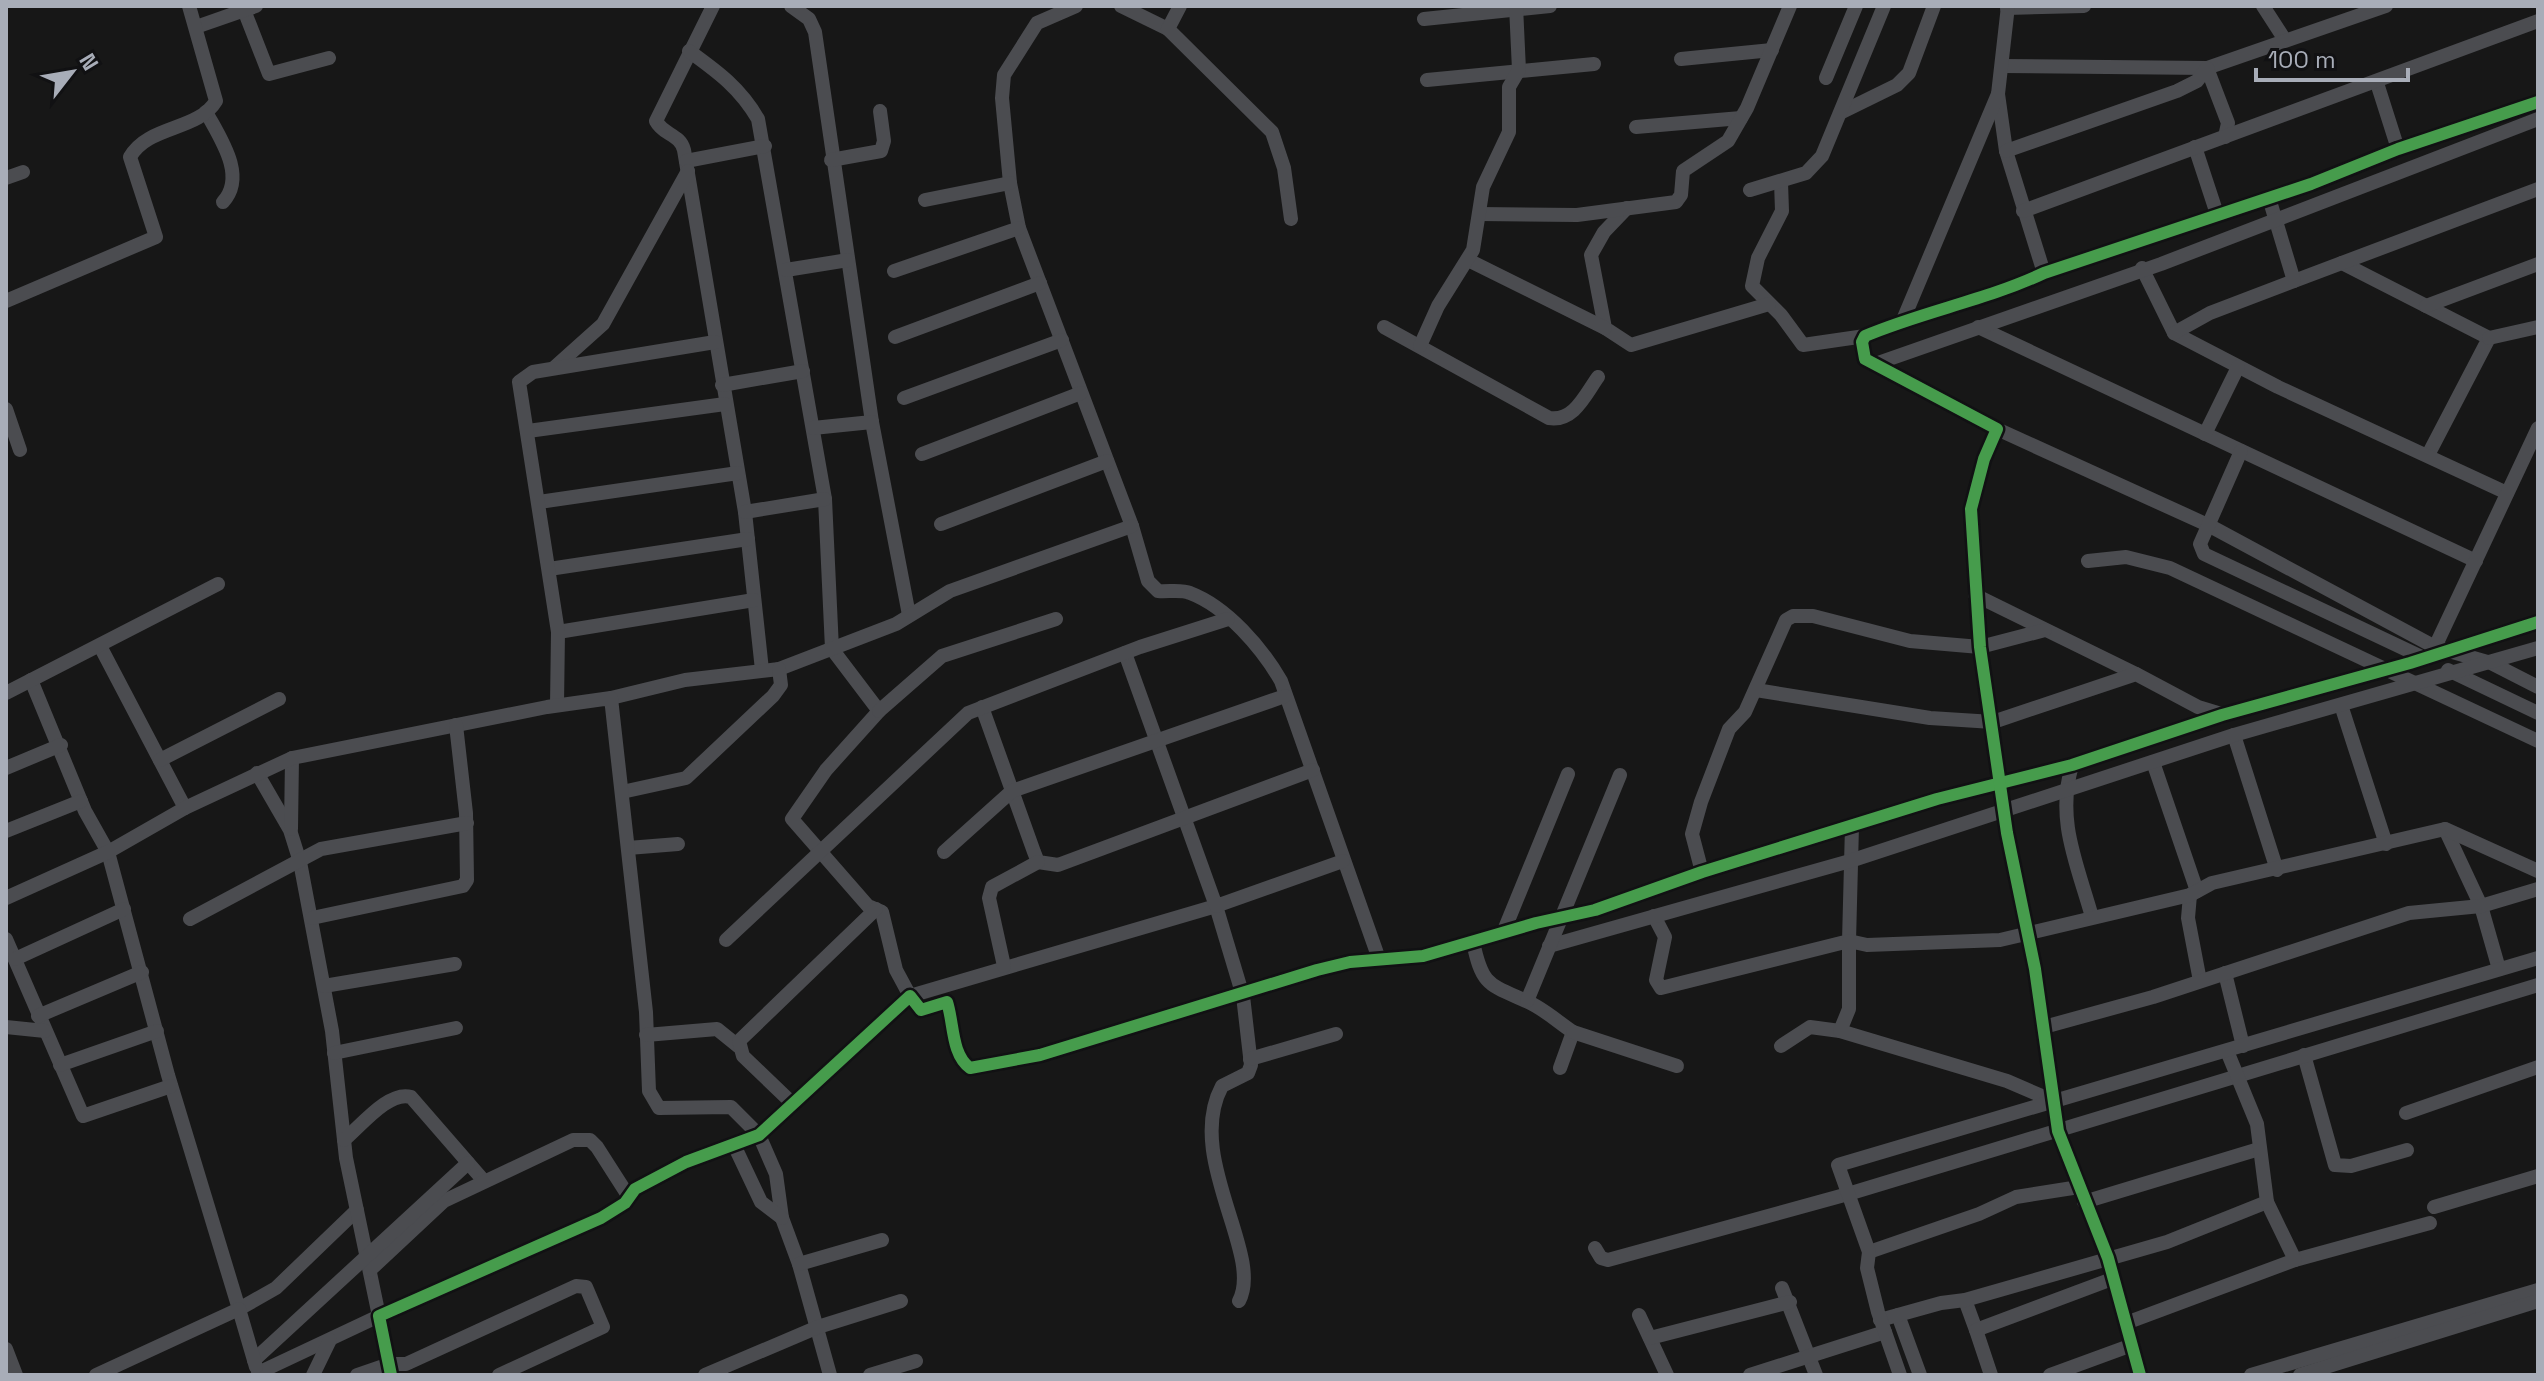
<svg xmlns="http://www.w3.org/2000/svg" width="2544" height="1381" viewBox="0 0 2544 1381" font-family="'Space Grotesk',sans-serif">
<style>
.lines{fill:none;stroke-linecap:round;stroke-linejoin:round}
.minor{stroke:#4b4c50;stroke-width:14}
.cycleway-casing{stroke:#111113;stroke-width:17}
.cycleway{stroke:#469c4c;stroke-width:12}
</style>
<rect width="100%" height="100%" fill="#171717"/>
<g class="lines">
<!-- minor -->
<g class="minor">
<path d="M713 6 656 121C663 135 680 134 684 150L745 512 762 670"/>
<polyline points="791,6 809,19 815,32 872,422 909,615"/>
<path d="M1076 6 1037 23 1004 75 1002 98 1010 183 1019 228 1132 526 1148 581 1158 591C1168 592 1181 589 1190 593 1227 607 1262 648 1281 681L1379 959"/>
<polyline points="1121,6 1168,29"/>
<polyline points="1180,6 1168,29 1272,132 1284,168 1291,219"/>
<polyline points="2263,6 2285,40"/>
<polyline points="2007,8 2084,6"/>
<polyline points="244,10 269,74 329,58"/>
<polyline points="1424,19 1550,6"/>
<polyline points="196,27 256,6"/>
<path d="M689 51C718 72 740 88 758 119L825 499 832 649 879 711 826 770 792 819 868 906 882 912 896 970 910 996 1216 906 1243 996 1251 1065 1248 1073 1222 1086C1184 1157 1264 1254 1239 1301"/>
<polyline points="1681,59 1772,50"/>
<polyline points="2002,66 2207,68 2386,6"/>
<polyline points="1826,78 1856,6"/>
<polyline points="1427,80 1594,64"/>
<polyline points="2377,83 2398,149"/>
<polyline points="1998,94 2006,151 2044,273"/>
<path d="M206 112C220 138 247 176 223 202"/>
<polyline points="1842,112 1897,85 1909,73 1934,6"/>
<polyline points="1636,127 1741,118"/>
<polyline points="2195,147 2217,214"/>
<polyline points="2006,151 2177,91 2197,81 2207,68 2228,123 2225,137"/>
<polyline points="831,160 881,151 884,141 880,111"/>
<polyline points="686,161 765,146"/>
<polyline points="6,178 23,172"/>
<polyline points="1781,182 1782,211 1758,258 1752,286 1781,315 1803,345 1865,336"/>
<polyline points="1750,190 1806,173 1822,156 1884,6"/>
<polyline points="925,200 1010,183"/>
<polyline points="1627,208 1604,232 1591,255 1605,328 1631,345 1769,304"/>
<polyline points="2023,211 2538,21"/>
<polyline points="1479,214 1577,215 1676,202 1681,195 1683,171 1728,141 1747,108 1790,6"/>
<polyline points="1468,260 1605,328"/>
<polyline points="2342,263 2489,338 2428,455"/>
<polyline points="2142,268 2174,333 2278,387 2507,493"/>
<polyline points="786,270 848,260"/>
<polyline points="894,271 1019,228"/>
<polyline points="2294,281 2538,189"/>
<path d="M6 301 156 237 130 157C148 125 198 131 216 101L189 6"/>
<polyline points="2426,306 2538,264"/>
<polyline points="1903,320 1998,94 2008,6"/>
<path d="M1384 327 1549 418C1574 422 1585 395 1598 377"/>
<polyline points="1978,327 2476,561"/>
<polyline points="2174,333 2210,313 2294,281 2269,198"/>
<polyline points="895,337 1040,283"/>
<polyline points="2489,338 2538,327"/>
<polyline points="1420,346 1438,306 1473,250 1483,187 1509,132 1509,87 1519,70 1516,6"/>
<polyline points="1875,364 2161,264 2538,119"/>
<polyline points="555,367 603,324 688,171"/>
<polyline points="722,385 803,371"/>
<polyline points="904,398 1062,340"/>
<polyline points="6,409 20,450"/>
<polyline points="813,428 872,422"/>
<polyline points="1997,429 2210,526 2435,647 2491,663 2538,687"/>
<polyline points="528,431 725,404"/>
<polyline points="2205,434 2238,367"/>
<polyline points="2241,451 2200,544 2204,554 2426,659"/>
<polyline points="922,454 1081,393"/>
<polyline points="539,502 738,473"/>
<polyline points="745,512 825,499"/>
<polyline points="941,524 1107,461"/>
<polyline points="2088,561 2126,557 2170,568 2538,741"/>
<polyline points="549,569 748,539"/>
<polyline points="1975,595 2136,674"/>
<polyline points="558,632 754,600"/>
<polyline points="100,646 185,808"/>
<polyline points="2435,647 2538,428"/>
<polyline points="1125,653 1216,906 1343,861"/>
<polyline points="2448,670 2538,713"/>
<polyline points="31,680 85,811 108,852 168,1075 239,1309 276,1288 357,1210"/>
<polyline points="1756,690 1930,718 1993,722 2136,674 2198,707 2221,714"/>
<polyline points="6,693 218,584"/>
<polyline points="611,698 685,680 779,669 896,624 950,591 1132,526"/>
<polyline points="557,705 558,632 519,382 533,372 715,342"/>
<polyline points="2341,705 2386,844"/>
<polyline points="982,707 1034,852 1038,862 1058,865 1313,770"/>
<polyline points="879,711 942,656 1056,619"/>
<polyline points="2234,735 2277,870"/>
<polyline points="160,760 279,699"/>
<polyline points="2153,762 2197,891"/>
<path d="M2072 765C2056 821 2077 863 2092 917"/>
<polyline points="6,768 61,745"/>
<polyline points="257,773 290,830 300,862 332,1031 346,1158 379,1316 258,1373"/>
<polyline points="622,792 686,778 773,696 781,685 779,669"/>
<polyline points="291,829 292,758"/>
<polyline points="2445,829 2481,906 2499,969"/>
<polyline points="6,831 81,801"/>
<polyline points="628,848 678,844"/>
<polyline points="944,852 1012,791 1285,696"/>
<polyline points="1702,872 1692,834 1701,802 1729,729 1745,712 1786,620 1793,616 1813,616 1910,641 1980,647 2045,630"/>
<polyline points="2190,895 2188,918 2200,981"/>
<polyline points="6,898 108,852 185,808 292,758 547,707 611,698 646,1012 649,1091 659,1108 731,1107 759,1135 776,1174 782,1218 799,1264 830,1375"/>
<polyline points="1654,916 1665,937 1656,980 1661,988 1849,941 1852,826"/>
<polyline points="312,918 463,886 467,880 466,813 456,725"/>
<polyline points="190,919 321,849 467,823"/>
<polyline points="1503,933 1568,774"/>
<polyline points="6,939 83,1116 171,1086"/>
<polyline points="726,940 968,713 1140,647 1228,619"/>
<path d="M1473 942C1482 985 1488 984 1526 1001 1543 1008 1558 1022 1573 1032L1560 1068"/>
<polyline points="1549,946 1850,861 2234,735 2538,648"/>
<polyline points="15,959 124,909"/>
<polyline points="1004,966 989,898 992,887 1038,862"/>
<polyline points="2225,973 2243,1046"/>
<polyline points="324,986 455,964"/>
<polyline points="1527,1001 1620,775"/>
<polyline points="38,1016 142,972"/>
<polyline points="6,1027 45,1031"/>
<polyline points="2044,1027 2153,997 2409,913 2481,906 2538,889"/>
<polyline points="1573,1032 1677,1066"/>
<polyline points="646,1035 717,1029 738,1046"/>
<polyline points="1781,1046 1810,1027 1840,1031"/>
<polyline points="334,1053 456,1028"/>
<polyline points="2304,1055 2335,1165 2351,1166 2407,1150"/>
<polyline points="1250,1059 1336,1034"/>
<polyline points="60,1065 157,1031"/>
<polyline points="2051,1100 2007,1081 1840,1031 1849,1009 1849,941 1867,945 2000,940 2190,895 2212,883 2445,829 2538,871"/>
<polyline points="792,1103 743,1056 739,1041 876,909"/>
<polyline points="2406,1113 2538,1067"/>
<path d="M344 1140C360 1127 389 1090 411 1097L484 1181"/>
<polyline points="734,1145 761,1202 782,1218"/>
<polyline points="2084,1202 2259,1149"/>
<polyline points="2434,1207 2538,1176"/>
<polyline points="1595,1248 1601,1258 1608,1260 1848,1194 2538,985"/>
<polyline points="1869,1252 1979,1214 2016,1197 2079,1187"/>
<polyline points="2295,1260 2430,1223"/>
<polyline points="799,1264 882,1240"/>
<polyline points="370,1270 444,1201 573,1140 590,1140 597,1147 629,1197"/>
<polyline points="1782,1288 1816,1375"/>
<polyline points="1965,1300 1976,1330"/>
<polyline points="1639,1315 1667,1375"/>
<polyline points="1898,1315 1920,1375"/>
<polyline points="1880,1320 1941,1303 1965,1300 2167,1242 2267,1202"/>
<polyline points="2126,1323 2295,1260 2267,1202 2257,1124 2227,1051"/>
<polyline points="1650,1338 1790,1302"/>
<polyline points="6,1349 16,1375"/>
<polyline points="254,1360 468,1163"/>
<polyline points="96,1375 239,1309 256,1367"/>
<polyline points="313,1375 330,1340"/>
<polyline points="357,1375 389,1364 406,1364 576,1286 586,1287 603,1327 499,1375"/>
<path d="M391 1375 379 1316 601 1218 625 1203 635 1189 686 1162 759 1135 910 996 921 1010 947 1002C954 1023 951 1054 970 1068L1040 1055 1317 970 1350 962 1423 956 1536 923 1595 910 1702 872 1937 799 2072 765 2222 715 2410 663 2538 622"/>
<polyline points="705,1375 818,1327 901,1301"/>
<polyline points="870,1375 916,1361"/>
<polyline points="1750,1375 1885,1332"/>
<polyline points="1900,1375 1878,1312 1867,1268 1869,1252 1838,1165 2538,958"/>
<polyline points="1991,1375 1976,1330 2112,1279"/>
<polyline points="2050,1375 2132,1345"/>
<path d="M2140 1375 2108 1258 2058 1131 2035 969 2007 833 1980 647 1971 509 1984 459 1997 429 1865 359 1862 342 1865 336C1924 311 1987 300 2044 273L2311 184 2398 149 2538 102"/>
<polyline points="2251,1375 2538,1290"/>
<polyline points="2300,1375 2538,1301"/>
</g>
<defs>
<g id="cycleway">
<path d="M391 1375 379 1316 601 1218 625 1203 635 1189 686 1162 759 1135 910 996 921 1010 947 1002C954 1023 951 1054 970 1068L1040 1055 1317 970 1350 962 1423 956 1536 923 1595 910 1702 872 1937 799 2072 765 2222 715 2410 663 2538 622"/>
<path d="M2140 1375 2108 1258 2058 1131 2035 969 2007 833 1980 647 1971 509 1984 459 1997 429 1865 359 1862 342 1865 336C1924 311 1987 300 2044 273L2311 184 2398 149 2538 102"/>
</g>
</defs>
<!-- cycleway casing -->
<use href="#cycleway" class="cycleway-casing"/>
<!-- cycleway -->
<use href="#cycleway" class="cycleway"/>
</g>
<!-- border -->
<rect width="2544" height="1381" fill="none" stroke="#a8adb8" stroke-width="16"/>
<!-- north arrow -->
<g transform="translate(72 72) rotate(59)" stroke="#111113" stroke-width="6" paint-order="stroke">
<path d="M0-6L14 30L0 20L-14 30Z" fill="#a8adb8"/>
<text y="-12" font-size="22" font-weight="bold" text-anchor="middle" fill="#a8adb8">N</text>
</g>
<!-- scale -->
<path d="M2256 68v12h152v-12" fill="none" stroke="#a8adb8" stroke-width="4"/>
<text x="2268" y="68" font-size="24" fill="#a8adb8" stroke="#111113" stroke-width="6" paint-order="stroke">100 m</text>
</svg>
